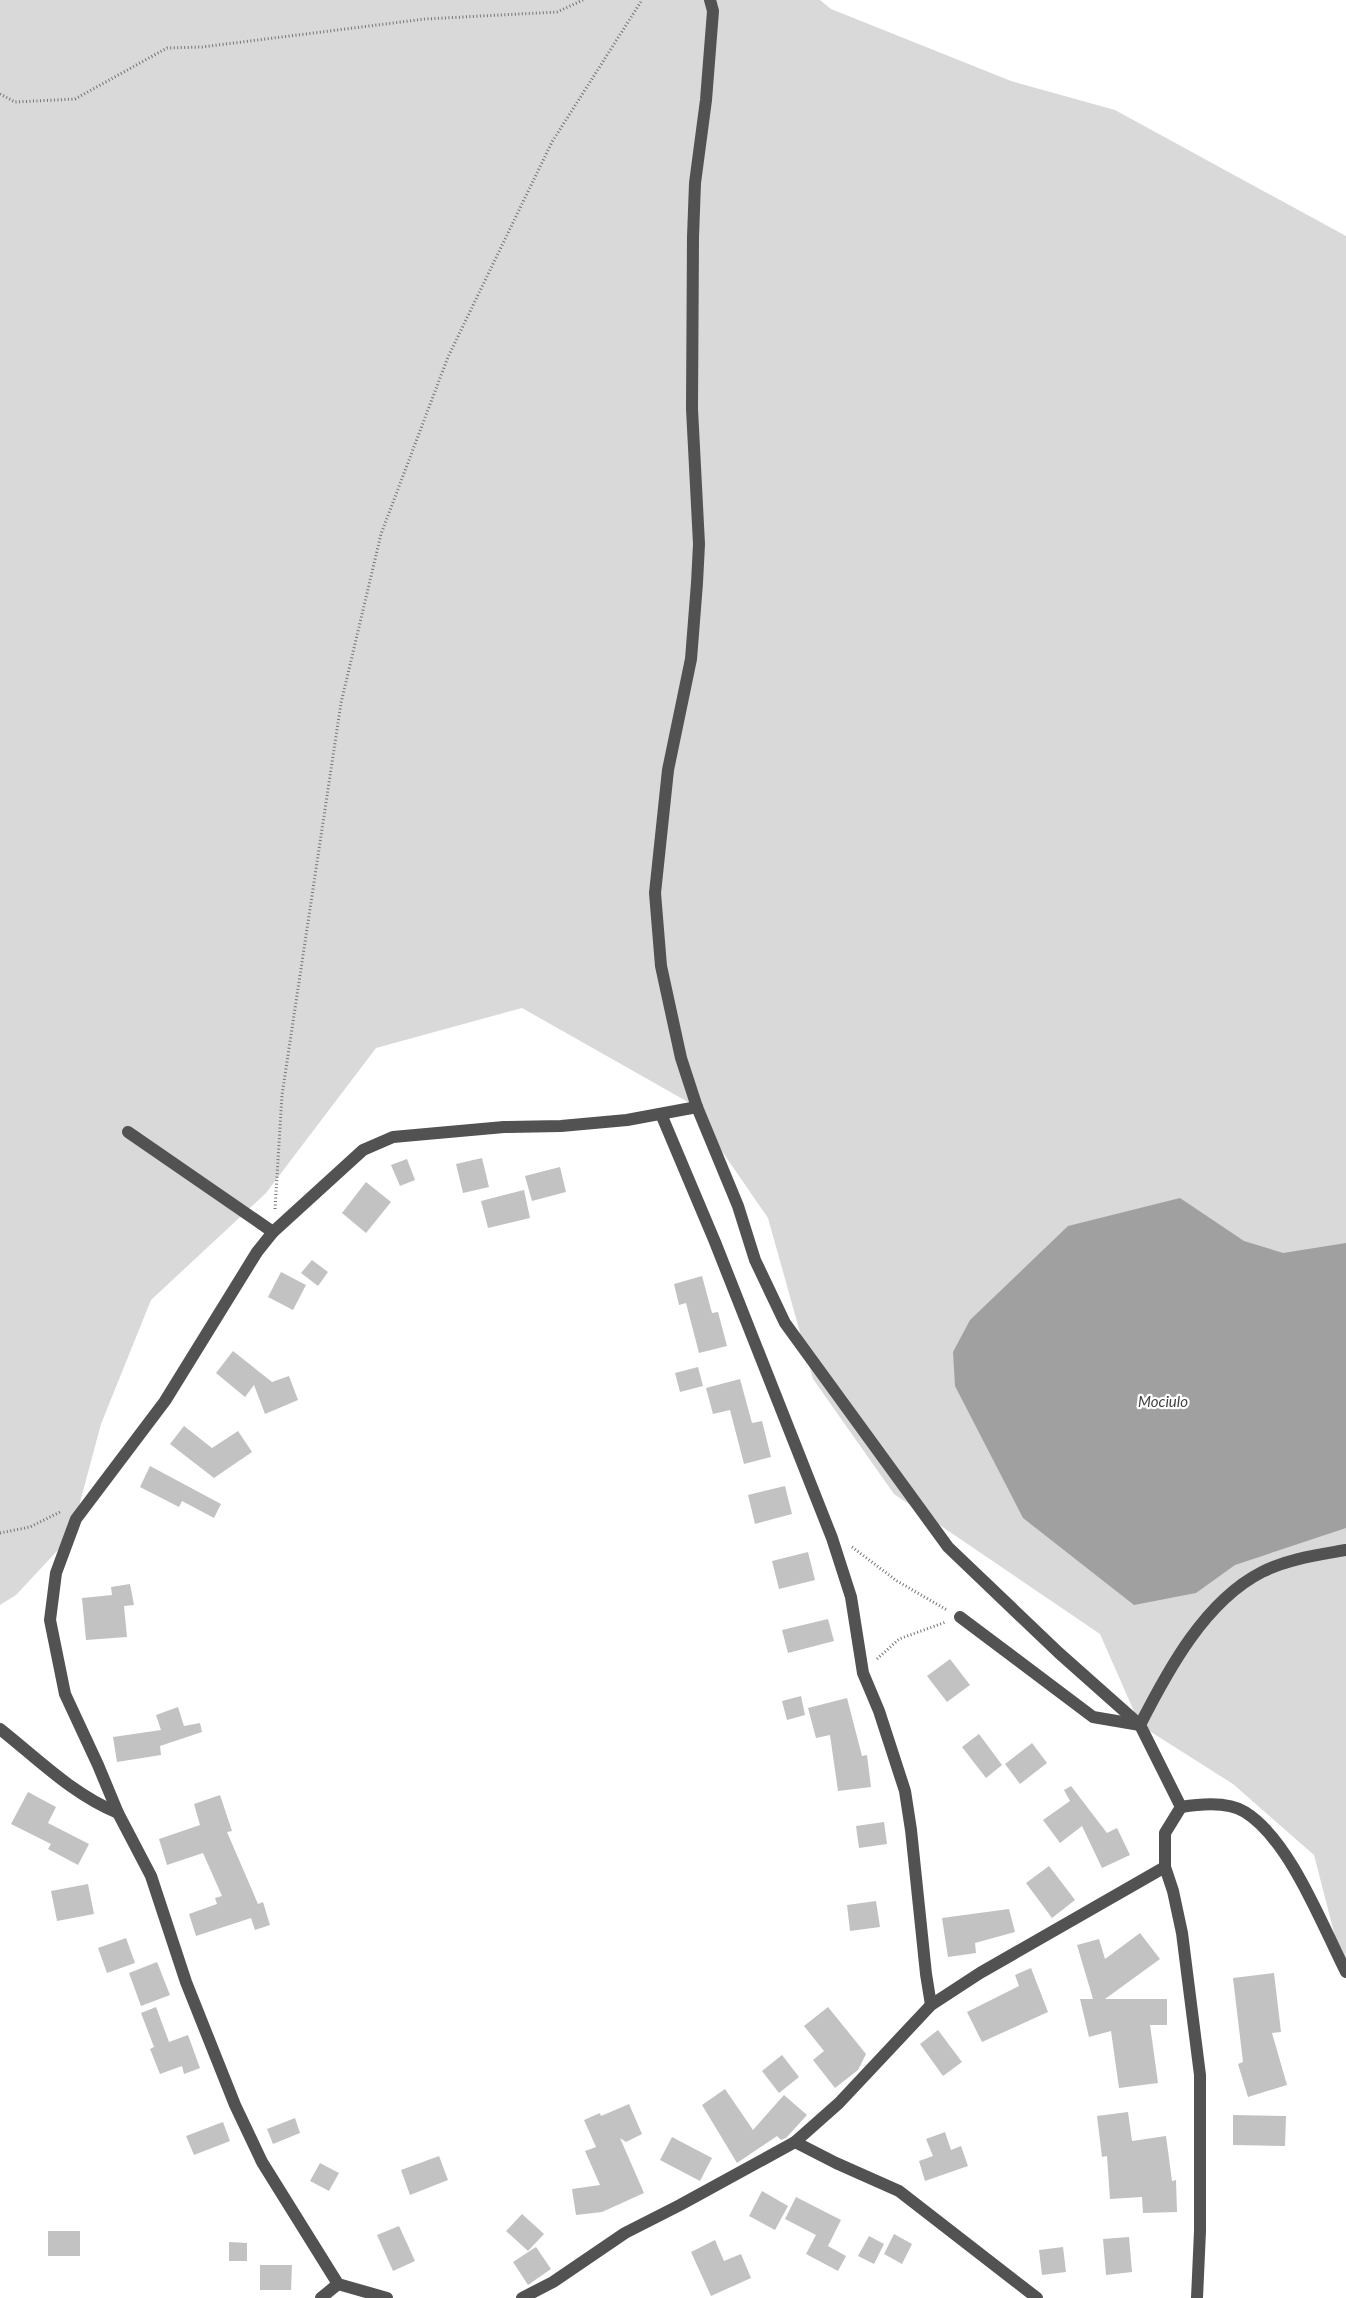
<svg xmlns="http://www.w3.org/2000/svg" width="1346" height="2298" viewBox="0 0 1346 2298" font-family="Lato,sans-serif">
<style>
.green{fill:#d9d9d9}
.water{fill:#a0a0a0}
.building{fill:#c2c2c2}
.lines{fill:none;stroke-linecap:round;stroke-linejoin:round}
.path{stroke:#747474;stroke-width:3;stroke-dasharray:1 2.5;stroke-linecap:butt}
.minor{stroke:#525252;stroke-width:12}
.labels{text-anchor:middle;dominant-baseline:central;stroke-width:4.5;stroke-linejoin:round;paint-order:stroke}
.water-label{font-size:15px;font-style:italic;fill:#414141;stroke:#fff}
</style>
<rect width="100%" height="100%" fill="#fff"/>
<!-- green -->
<polygon class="green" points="0,0 820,0 831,9 1011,81 1115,110 1346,236 1346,1979 1314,1855 1233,1784 1140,1725 1100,1634 894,1494 813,1379 768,1218 688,1102 522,1008 376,1048 266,1193 151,1300 101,1424 71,1536 16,1595 0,1605"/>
<!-- water -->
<polygon class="water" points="1180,1198 1244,1241 1283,1253 1346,1243 1346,1528 1235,1565 1196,1593 1134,1605 1023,1518 955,1386 953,1352 970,1320 1068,1226"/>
<!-- building -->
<g class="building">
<polygon points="482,1158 489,1187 463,1193 456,1164"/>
<polygon points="407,1159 415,1180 400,1186 391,1165"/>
<polygon points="560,1167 566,1192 532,1201 525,1176"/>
<polygon points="366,1182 391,1202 366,1233 342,1213"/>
<polygon points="524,1190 530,1218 488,1228 481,1201"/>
<polygon points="312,1260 328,1272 318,1286 301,1273"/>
<polygon points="281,1272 306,1285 293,1310 268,1297"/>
<polygon points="702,1276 712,1313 718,1312 727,1346 699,1353 686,1303 679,1305 674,1284"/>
<polygon points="233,1351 272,1382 289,1376 298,1400 265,1414 254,1385 245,1397 216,1373"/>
<polygon points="698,1367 703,1386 680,1392 675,1373"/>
<polygon points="740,1379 752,1423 762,1421 771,1457 744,1464 730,1410 713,1414 706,1388"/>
<polygon points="184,1426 212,1448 238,1431 252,1452 214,1478 170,1444"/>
<polygon points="150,1466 221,1504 214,1518 182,1501 179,1507 140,1487"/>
<polygon points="785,1486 792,1514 755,1524 748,1495"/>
<polygon points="808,1552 815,1580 779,1589 772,1561"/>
<polygon points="130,1584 134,1605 124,1606 127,1637 86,1640 82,1598 112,1595 111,1587"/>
<polygon points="828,1619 834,1641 788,1653 782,1630"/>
<polygon points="950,1659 970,1685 947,1702 927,1676"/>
<polygon points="801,1696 805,1715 787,1720 782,1701"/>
<polygon points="847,1698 862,1756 867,1755 871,1787 838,1791 830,1735 816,1738 808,1708"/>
<polygon points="178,1707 184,1726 200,1723 202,1732 160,1746 161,1755 117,1762 113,1737 161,1730 156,1715"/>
<polygon points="979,1734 1002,1765 986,1778 962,1747"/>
<polygon points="1032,1743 1047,1763 1020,1784 1005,1764"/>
<polygon points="1071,1786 1107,1833 1117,1828 1130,1855 1102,1868 1082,1826 1060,1843 1043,1820 1070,1801 1064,1790"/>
<polygon points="28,1792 56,1807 48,1823 89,1844 78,1865 48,1849 51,1844 11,1824"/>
<polygon points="220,1795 232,1831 227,1832 258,1904 263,1902 270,1925 255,1930 251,1918 196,1936 189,1914 217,1904 215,1898 222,1896 203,1853 167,1865 159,1839 200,1825 194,1804"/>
<polygon points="884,1822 887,1844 859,1848 856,1826"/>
<polygon points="1049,1866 1075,1900 1052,1918 1026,1883"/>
<polygon points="88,1884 94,1914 57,1921 51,1891"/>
<polygon points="876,1901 880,1927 850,1931 847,1905"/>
<polygon points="1009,1909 1015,1932 975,1943 976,1953 948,1957 942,1918"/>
<polygon points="1140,1933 1160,1959 1105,1999 1167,1999 1167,2025 1150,2025 1158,2083 1119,2088 1111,2031 1089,2037 1080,1999 1093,1999 1077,1945 1099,1939 1105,1959"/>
<polygon points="126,1938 135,1963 107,1973 98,1948"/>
<polygon points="157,1962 170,1995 141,2006 129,1973"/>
<polygon points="1031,1968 1048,2012 982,2042 967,2012 1019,1986 1015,1975"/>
<polygon points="1274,1973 1281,2032 1272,2033 1287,2085 1248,2097 1238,2064 1243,2062 1233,1978"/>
<polygon points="156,2007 169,2042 188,2035 200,2068 184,2074 182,2066 160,2074 150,2049 154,2047 141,2013"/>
<polygon points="828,2007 866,2054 858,2070 835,2088 813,2060 824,2051 804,2026"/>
<polygon points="938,2030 962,2062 943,2076 920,2044"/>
<polygon points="782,2055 799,2077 779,2093 762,2071"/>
<polygon points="725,2089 753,2130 784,2095 807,2115 786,2138 781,2140 777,2136 737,2163 702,2105"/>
<polygon points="629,2104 642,2134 626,2142 620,2138 644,2193 602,2212 576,2215 572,2189 600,2185 585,2151 596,2147 584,2120 600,2113 601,2116"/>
<polygon points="1128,2112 1132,2141 1166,2136 1172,2181 1176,2180 1177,2212 1143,2213 1142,2197 1110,2199 1107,2156 1102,2157 1097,2116"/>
<polygon points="1233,2115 1286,2116 1285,2146 1233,2145"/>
<polygon points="295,2118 300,2133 273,2144 267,2129"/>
<polygon points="223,2122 230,2141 194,2155 186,2136"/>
<polygon points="945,2132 951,2150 961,2146 968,2166 925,2181 919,2161 933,2156 926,2139"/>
<polygon points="672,2137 712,2158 700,2181 660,2160"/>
<polygon points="439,2156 448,2180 410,2195 401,2170"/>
<polygon points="320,2163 339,2173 329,2191 310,2181"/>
<polygon points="762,2191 788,2206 775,2230 749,2216"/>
<polygon points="796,2197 841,2220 828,2246 846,2256 838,2271 806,2254 816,2235 785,2219"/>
<polygon points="522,2214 544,2234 528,2251 506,2231"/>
<polygon points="399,2226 415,2261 393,2271 377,2235"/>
<rect x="48" y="2231" width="32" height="25"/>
<polygon points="894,2234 912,2244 902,2264 884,2254"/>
<polygon points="869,2236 884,2244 874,2264 858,2256"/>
<polygon points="1129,2237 1132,2272 1106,2275 1103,2239"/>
<polygon points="715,2240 724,2261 741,2254 751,2278 711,2296 691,2252"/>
<polygon points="229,2242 247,2243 247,2261 229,2261"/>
<polygon points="536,2247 551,2269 528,2285 513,2262"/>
<polygon points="1063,2247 1066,2272 1042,2275 1039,2250"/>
<polygon points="260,2265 292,2265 291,2290 260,2290"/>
</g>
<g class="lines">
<!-- path -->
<g class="path">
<polyline points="0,94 15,102 75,99 167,48 202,47 425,19 557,12 583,0"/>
<polyline points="275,1209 282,1095 341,703 381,534 448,357 552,142 642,0"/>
<polyline points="0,1533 30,1527 60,1512"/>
<polyline points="852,1547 897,1581 947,1610"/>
<polyline points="877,1659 899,1639 946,1622"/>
</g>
<!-- minor -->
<g class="minor">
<polyline points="710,0 713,11 706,100 695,183 693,237 692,409 699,544 697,583 691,659 668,770 655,893 661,966 681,1058 697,1107 738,1206 755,1260 785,1323 948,1547 1059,1653 1140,1725 1181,1807"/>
<polyline points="661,1114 715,1242 832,1538 851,1597 863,1673 879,1711 905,1791 911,1830 926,1974 931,2005"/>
<polyline points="128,1132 273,1232"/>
<polyline points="960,1617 1093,1717 1140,1725"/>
<path d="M1140 1725C1168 1670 1205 1601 1262 1572 1287 1559 1318 1555 1346 1550"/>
<path d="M0 1729C38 1759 72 1794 118 1813"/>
<polyline points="1181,1807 1165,1833 1165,1867 1173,1891 1182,1933 1200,2075 1200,2231 1197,2298"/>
<path d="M1181 1807C1199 1804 1228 1801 1245 1812 1290 1840 1322 1925 1346 1972"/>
<polyline points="795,2142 836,2163 899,2191 1037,2298"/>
<polyline points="321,2298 338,2284"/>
<polyline points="387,2298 338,2284 262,2162 235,2105 186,1982 151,1876 118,1813 98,1765 65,1694 50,1620 56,1573 76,1519 165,1401 257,1252 273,1232 363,1150 393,1137 504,1127 561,1126 627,1120 697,1107"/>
<polyline points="522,2298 553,2282 625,2233 680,2205 795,2142 839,2103 931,2005 980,1973 1165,1867"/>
</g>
</g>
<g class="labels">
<!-- water labels -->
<g class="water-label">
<text x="1163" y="1401">Mociulo</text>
</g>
</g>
</svg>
